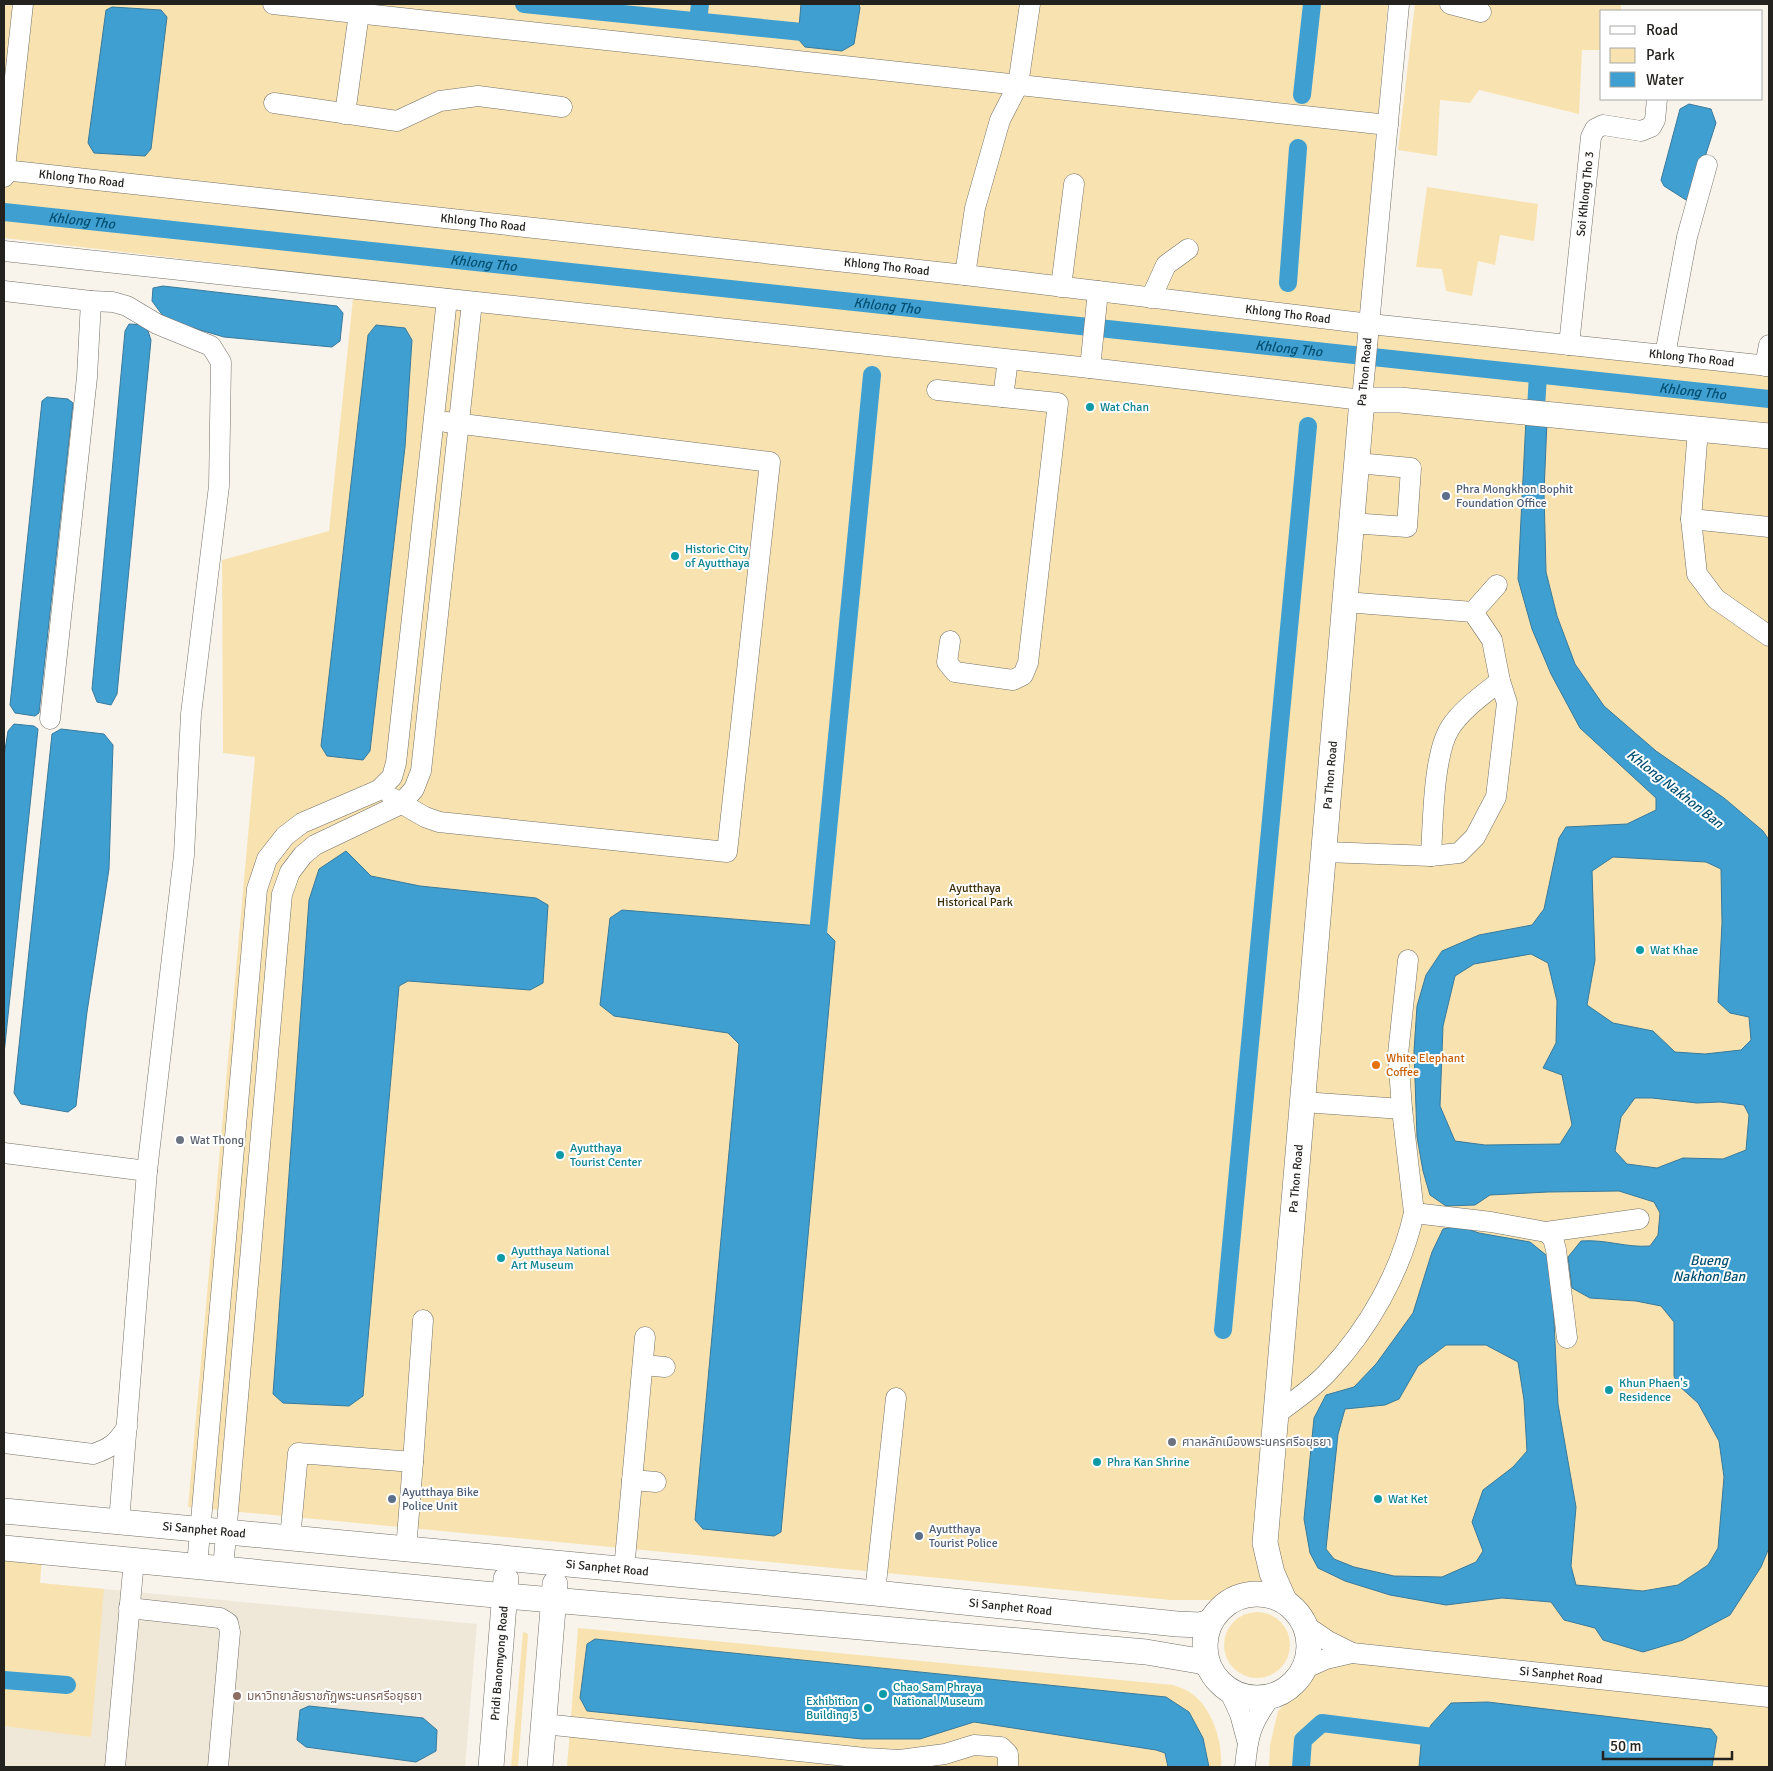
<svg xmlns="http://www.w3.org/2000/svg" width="1773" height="1771" viewBox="0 0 1773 1771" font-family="Signika,'Noto Sans Thai',sans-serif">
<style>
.built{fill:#efe8d8}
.green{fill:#f8e3b0}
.water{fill:#409fd1;stroke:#387a9c;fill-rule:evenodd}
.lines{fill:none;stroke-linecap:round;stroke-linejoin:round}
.canal{stroke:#409fd1;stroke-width:18}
.minor-casing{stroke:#737068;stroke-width:21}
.major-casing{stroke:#737068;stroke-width:26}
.minor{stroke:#fff;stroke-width:20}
.major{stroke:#fff;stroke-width:25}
.culture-dot{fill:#0f9aa8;stroke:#fff;stroke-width:2}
.service-dot{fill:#5c6f8a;stroke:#fff;stroke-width:2}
.food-dot{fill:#e8710a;stroke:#fff;stroke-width:2}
.worship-dot{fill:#6b7280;stroke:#fff;stroke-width:2}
.education-dot{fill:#8d6e63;stroke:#fff;stroke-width:2}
.labels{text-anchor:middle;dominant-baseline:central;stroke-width:4;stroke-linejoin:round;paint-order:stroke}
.street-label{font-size:12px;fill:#24221f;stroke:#fff}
.culture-label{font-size:12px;fill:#0d838f;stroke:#fff;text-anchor:start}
.service-label{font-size:12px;fill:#4e5e75;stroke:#fff;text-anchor:start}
.park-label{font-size:12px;fill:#3d2f07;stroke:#fff}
.food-label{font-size:12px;fill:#c56008;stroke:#fff;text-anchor:start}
.worship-label{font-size:12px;fill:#5b616d;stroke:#fff;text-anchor:start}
.education-label{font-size:12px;fill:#785e54;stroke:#fff;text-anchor:start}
.water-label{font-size:14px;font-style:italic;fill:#004f70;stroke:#fff}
</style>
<rect width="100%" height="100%" fill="#f8f4eb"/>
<!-- built -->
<polygon class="built" points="4,1554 40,1583 477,1624 465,1767 4,1767"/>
<!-- green -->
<g class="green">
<polygon points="4,4 1388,4 1359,331 1769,375 1769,1767 1269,1767 1270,1745 1278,1711 1313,1676 1319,1627 1288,1589 1243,1584 1213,1600 1171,1600 188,1507 255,757 223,753 222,560 329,531 355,279 4,238"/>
<polygon points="1415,4 1621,4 1621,11 1602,11 1602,50 1582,50 1579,114 1479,90 1470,103 1440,100 1437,156 1398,150"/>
<polygon points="1427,187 1538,204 1534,241 1500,235 1495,265 1478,261 1472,296 1446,291 1442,269 1416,267"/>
<polygon points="4,1554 42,1558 40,1583 104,1589 91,1737 4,1726"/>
<circle cx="1257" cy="1645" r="33"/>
<path d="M578 1628 1173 1685C1182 1688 1190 1691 1197 1698 1214 1714 1223 1745 1221 1767H567Z"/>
<polygon points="523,1632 527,1633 528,1635 518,1767 511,1767"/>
</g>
<!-- water -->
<g class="water">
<polygon points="801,4 859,4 860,8 854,44 842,51 805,47 798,39"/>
<polygon points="112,7 161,10 167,17 151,149 145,156 94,153 88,143 106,10"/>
<polygon points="1689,104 1711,109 1716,123 1692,197 1686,200 1664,186 1661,180 1680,109"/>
<polygon points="163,286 337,306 343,313 340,341 332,347 224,337 166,320 152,301 153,288"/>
<polygon points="129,324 146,325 151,340 117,694 111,705 97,702 92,689 125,331"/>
<polygon points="376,325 405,328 412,340 405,447 370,751 363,760 327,756 321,746 368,335"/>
<polygon points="47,397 68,399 73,403 39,713 35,716 15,713 10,705 42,401"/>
<path d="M1526 419 1547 421 1544 492 1546 572 1557 616 1575 664 1604 706 1656 751 1724 798 1763 831 1769 840V1548L1761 1567 1730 1615 1683 1640 1643 1652 1603 1640 1595 1628 1564 1620 1551 1602 1502 1598 1446 1605 1390 1595 1345 1581 1318 1568 1310 1553 1304 1519 1314 1418 1326 1395 1354 1387 1376 1364 1413 1313 1432 1252 1443 1229 1459 1226 1479 1233 1530 1242 1551 1259 1558 1404 1576 1507 1571 1566 1576 1585 1643 1591 1678 1585 1708 1565 1718 1548 1724 1477 1719 1441 1698 1403 1678 1385 1674 1376V1322L1661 1306 1636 1301 1590 1298 1572 1288 1568 1257 1581 1241C1605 1239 1627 1248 1650 1246L1658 1235 1660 1213 1654 1202 1619 1191 1548 1192 1490 1195 1475 1205 1446 1206 1430 1195 1423 1171 1417 1137 1414 1051 1417 1006 1426 975 1442 951 1479 935 1532 925 1544 909 1559 838 1566 827 1627 824 1656 810V798L1580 728 1551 674 1532 629 1518 579ZM1613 857 1706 862 1721 869 1722 923 1718 1002 1730 1013 1749 1017 1751 1040 1741 1050 1705 1054 1675 1052 1653 1031 1613 1023 1587 1005 1595 960 1592 871ZM1531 954 1548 963 1557 1001 1556 1043 1543 1068 1562 1075 1572 1125 1560 1144 1485 1145 1455 1141 1440 1106 1443 1026 1455 976 1474 964ZM1635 1098H1652L1697 1103 1720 1102 1744 1105 1749 1115 1746 1150 1723 1159 1683 1158 1657 1168 1627 1164 1615 1151 1621 1117ZM1446 1345H1486L1518 1362 1524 1400 1527 1451 1513 1467 1483 1490 1472 1522 1483 1551 1476 1562 1442 1577 1394 1576 1354 1567 1334 1559 1326 1549 1338 1434 1345 1409 1385 1405 1399 1399 1418 1366Z"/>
<polygon points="14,724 34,726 38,729 4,1054 4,756 8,731"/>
<polygon points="61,729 104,734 113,745 109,869 87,1012 76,1106 68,1112 21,1104 14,1093 52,734"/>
<polygon points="346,851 371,876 420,886 536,898 548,905 543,983 530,990 408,981 399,986 363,1396 349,1406 283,1403 273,1394 309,900 319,869"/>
<polygon points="622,910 820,926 835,941 781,1532 774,1536 703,1529 695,1520 739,1044 728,1033 614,1016 600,1005 610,918"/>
<polygon points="595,1639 1166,1697 1189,1712 1203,1738 1209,1767 1168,1767 1165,1753 1156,1750 974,1722 920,1739 862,1739 587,1711 580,1698 587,1644"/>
<polygon points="1488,1702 1711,1729 1717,1737 1712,1767 1419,1767 1421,1744 1431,1725 1451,1703"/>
<polygon points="309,1706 423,1718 437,1730 436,1751 416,1762 306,1747 297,1740 300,1710"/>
</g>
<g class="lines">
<!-- canal -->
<g class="canal">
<polyline points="524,4 822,34 825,4"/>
<polyline points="698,21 700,4"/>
<polyline points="1302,95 1312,4"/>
<path id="s1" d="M4 212 1769 399"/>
<polyline points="1288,283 1298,148"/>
<polyline points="1535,424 1538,375"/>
<polyline points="814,948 817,944 872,375"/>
<polyline points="1223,1330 1308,426"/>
<polyline points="4,1680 67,1685"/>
<polyline points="1301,1767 1303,1740 1322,1723 1449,1739"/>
</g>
<defs>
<g id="minor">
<polyline points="273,4 1388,125"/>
<polyline points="1450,4 1481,12"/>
<polyline points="274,103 397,121 440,101 478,96 562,107"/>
<polyline points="345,114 359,13"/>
<path id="s2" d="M4 170 965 275 1370 324 1769 366"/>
<polyline points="4,177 23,4"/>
<polyline points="4,251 1090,368 1362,400 1399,4"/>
<polyline points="965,275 975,208 1000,120 1018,85 1030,4"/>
<polyline points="1061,287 1074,184"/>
<polyline points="4,291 91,301 87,377 50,719"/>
<polyline points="1151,298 1166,265 1188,249"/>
<polyline points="91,301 113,302 127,306 157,324 211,346 221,362 219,486 191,714 184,855 147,1171 119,1522"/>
<path id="s3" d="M1569 345 1591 137 1595 129 1603 125 1641 131 1651 127 1655 120 1657 99"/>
<polyline points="1665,355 1687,237 1707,165"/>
<polyline points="1765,366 1769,345"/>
<polyline points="1090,368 1098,291"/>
<polyline points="937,390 1058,403 1028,663 1023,675 1013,680 955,672 947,662 950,641"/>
<polyline points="1003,397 1008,360"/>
<polyline points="1698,429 1691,519 1697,574 1716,599 1769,636"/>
<polyline points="1691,519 1769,527"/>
<polyline points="1351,523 1407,527 1411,468 1357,463"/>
<polyline points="1473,612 1497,585"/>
<polyline points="392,798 425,817 439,822 727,852 770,462 446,422"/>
<polyline points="1325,852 1431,856 1459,853 1475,837 1496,797 1507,703 1500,681 1492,640 1473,612 1345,602"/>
<path d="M1431 856C1433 823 1433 755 1450 728 1462 709 1483 695 1500 681"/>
<polyline points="1303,1102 1402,1109"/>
<polyline points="4,1153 147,1171"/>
<polyline points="1414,1213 1491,1222 1546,1232 1553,1238 1556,1250 1567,1338"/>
<polyline points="1546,1232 1639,1219"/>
<polyline points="643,1365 665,1367"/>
<path d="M1276 1414C1294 1401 1312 1389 1327 1373 1368 1330 1401 1272 1414 1213L1402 1109 1398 1054 1408 960"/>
<path d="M4 1443 93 1454C111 1448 117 1443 127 1427"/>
<polyline points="413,1462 423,1320"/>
<polyline points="632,1480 656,1482"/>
<polyline points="290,1539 298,1453 413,1462 406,1550"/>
<polyline points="197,1566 257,889 267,859 285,836 302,823 379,790 392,777 396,763 447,299"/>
<polyline points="223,1569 282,894 290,872 303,855 315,845 401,804 414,789 421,771 472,302"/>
<polyline points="624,1570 645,1337"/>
<polyline points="875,1593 896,1398"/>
<polyline points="129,1608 220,1618 228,1623 230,1632 218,1767"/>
<polyline points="1306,1626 1328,1641 1352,1653"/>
<path id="s4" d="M1304 1669 1326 1659 1352 1653 1769 1697"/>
<polyline points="1229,1690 1240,1714 1247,1740"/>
<polyline points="544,1724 865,1758 900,1760 945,1754 974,1745 1001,1747 1008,1754 1008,1767"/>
<polyline points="115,1767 134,1560"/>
<path d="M1245 1767C1248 1734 1251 1723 1271 1696"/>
</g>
<g id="major">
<path id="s5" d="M4 1511 875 1593 1177 1624 1200 1625 1210 1622"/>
<polyline points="4,1548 484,1594 1146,1652 1199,1661 1208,1664"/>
<circle cx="1257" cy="1646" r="52"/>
<path id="s6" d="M1284 1600 1272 1573 1265 1543 1362 400H1400L1769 436"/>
<path id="s7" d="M491 1767 506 1579"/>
<polyline points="540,1767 555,1584"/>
</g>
</defs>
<!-- minor casing -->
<use href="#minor" class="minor-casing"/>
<!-- major casing -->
<use href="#major" class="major-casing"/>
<!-- minor -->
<use href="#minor" class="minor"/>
<!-- major -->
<use href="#major" class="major"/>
</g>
<!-- markers -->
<g class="culture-dot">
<circle cx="1090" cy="407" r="5"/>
<circle cx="675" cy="556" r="5"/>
<circle cx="1640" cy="950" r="5"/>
<circle cx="560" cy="1155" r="5"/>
<circle cx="501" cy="1258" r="5"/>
<circle cx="1609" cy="1390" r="5"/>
<circle cx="1097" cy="1462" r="5"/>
<circle cx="1378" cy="1499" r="5"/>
<circle cx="883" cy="1694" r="5"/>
<circle cx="868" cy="1708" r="5"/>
</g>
<g class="service-dot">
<circle cx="1446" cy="496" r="5"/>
<circle cx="392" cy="1499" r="5"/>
<circle cx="919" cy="1536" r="5"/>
</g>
<circle class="food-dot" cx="1376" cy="1065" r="5"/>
<g class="worship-dot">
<circle cx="180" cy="1140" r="5"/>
<circle cx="1172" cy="1442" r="5"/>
</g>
<circle class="education-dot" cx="237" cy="1696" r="5"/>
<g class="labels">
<!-- street labels -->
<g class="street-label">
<text stroke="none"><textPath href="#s2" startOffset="78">Khlong Tho Road</textPath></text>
<text stroke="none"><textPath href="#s3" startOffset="152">Soi Khlong Tho 3</textPath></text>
<text stroke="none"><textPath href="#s2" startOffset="482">Khlong Tho Road</textPath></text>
<text stroke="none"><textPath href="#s2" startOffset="888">Khlong Tho Road</textPath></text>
<text stroke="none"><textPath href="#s2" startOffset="1292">Khlong Tho Road</textPath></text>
<text stroke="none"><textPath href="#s2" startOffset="1698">Khlong Tho Road</textPath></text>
<text transform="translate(1365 372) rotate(-85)">Pa Thon Road</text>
<text stroke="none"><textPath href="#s6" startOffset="831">Pa Thon Road</textPath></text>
<text stroke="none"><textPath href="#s6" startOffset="426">Pa Thon Road</textPath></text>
<text stroke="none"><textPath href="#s5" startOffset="201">Si Sanphet Road</textPath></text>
<text stroke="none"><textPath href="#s5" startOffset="606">Si Sanphet Road</textPath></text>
<text stroke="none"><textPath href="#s5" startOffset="1011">Si Sanphet Road</textPath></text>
<text stroke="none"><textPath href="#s7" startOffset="104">Pridi Banomyong Road</textPath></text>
<text stroke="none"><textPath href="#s4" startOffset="261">Si Sanphet Road</textPath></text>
</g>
<!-- culture labels -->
<g class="culture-label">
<text x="1100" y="407">Wat Chan</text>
<text x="685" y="549">Historic City<tspan x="685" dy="14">of Ayutthaya</tspan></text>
<text x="1650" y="950">Wat Khae</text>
<text x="570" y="1148">Ayutthaya<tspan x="570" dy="14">Tourist Center</tspan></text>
<text x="511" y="1251">Ayutthaya National<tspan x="511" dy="14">Art Museum</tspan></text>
<text x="1619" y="1383">Khun Phaen's<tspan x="1619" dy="14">Residence</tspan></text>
<text x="1107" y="1462">Phra Kan Shrine</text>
<text x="1388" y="1499">Wat Ket</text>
<text x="893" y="1687">Chao Sam Phraya<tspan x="893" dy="14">National Museum</tspan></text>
<text x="858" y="1701" text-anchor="end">Exhibition<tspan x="858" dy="14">Building 3</tspan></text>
</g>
<!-- service labels -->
<g class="service-label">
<text x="1456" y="489">Phra Mongkhon Bophit<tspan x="1456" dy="14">Foundation Office</tspan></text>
<text x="402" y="1492">Ayutthaya Bike<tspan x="402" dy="14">Police Unit</tspan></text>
<text x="929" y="1529">Ayutthaya<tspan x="929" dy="14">Tourist Police</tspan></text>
</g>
<!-- park labels -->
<g class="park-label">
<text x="975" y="888">Ayutthaya<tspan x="975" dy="14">Historical Park</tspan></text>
</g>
<!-- food labels -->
<g class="food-label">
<text x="1386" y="1058">White Elephant<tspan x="1386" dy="14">Coffee</tspan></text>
</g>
<!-- worship labels -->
<g class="worship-label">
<text x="190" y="1140">Wat Thong</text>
<text x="1182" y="1442">ศาลหลักเมืองพระนครศรีอยุธยา</text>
</g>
<!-- education labels -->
<g class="education-label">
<text x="247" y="1696">มหาวิทยาลัยราชภัฏพระนครศรีอยุธยา</text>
</g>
<!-- water labels -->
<g class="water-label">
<text stroke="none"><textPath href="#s1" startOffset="78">Khlong Tho</textPath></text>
<text stroke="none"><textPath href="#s1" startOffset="482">Khlong Tho</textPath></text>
<text stroke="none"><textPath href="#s1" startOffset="888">Khlong Tho</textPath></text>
<text stroke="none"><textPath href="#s1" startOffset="1292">Khlong Tho</textPath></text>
<text stroke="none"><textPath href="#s1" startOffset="1698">Khlong Tho</textPath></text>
<text transform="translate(1675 789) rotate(38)">Khlong Nakhon Ban</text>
<text x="1709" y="1260">Bueng<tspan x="1709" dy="16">Nakhon Ban</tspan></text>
</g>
</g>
<!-- border -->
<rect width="1773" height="1771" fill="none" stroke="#24221f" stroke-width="10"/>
<!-- legend -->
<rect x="1600" y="10" width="162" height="90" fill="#ffffff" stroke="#a7a7a5"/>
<rect x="1610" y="26" width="25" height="8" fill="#ffffff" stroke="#a7a7a5"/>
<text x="1646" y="35" font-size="15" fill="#24221f">Road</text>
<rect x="1610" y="48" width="25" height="15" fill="#f8e3b0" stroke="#a7a7a5"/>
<text x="1646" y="60" font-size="15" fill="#24221f">Park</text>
<rect x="1610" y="72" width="25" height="15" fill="#409fd1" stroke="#a7a7a5"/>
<text x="1646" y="85" font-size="15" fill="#24221f">Water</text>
<!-- scale -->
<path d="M1603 1751v8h129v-8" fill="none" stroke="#24221f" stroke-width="2.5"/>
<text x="1610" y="1751" font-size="15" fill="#24221f" stroke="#ffffff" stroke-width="4" paint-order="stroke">50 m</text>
</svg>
